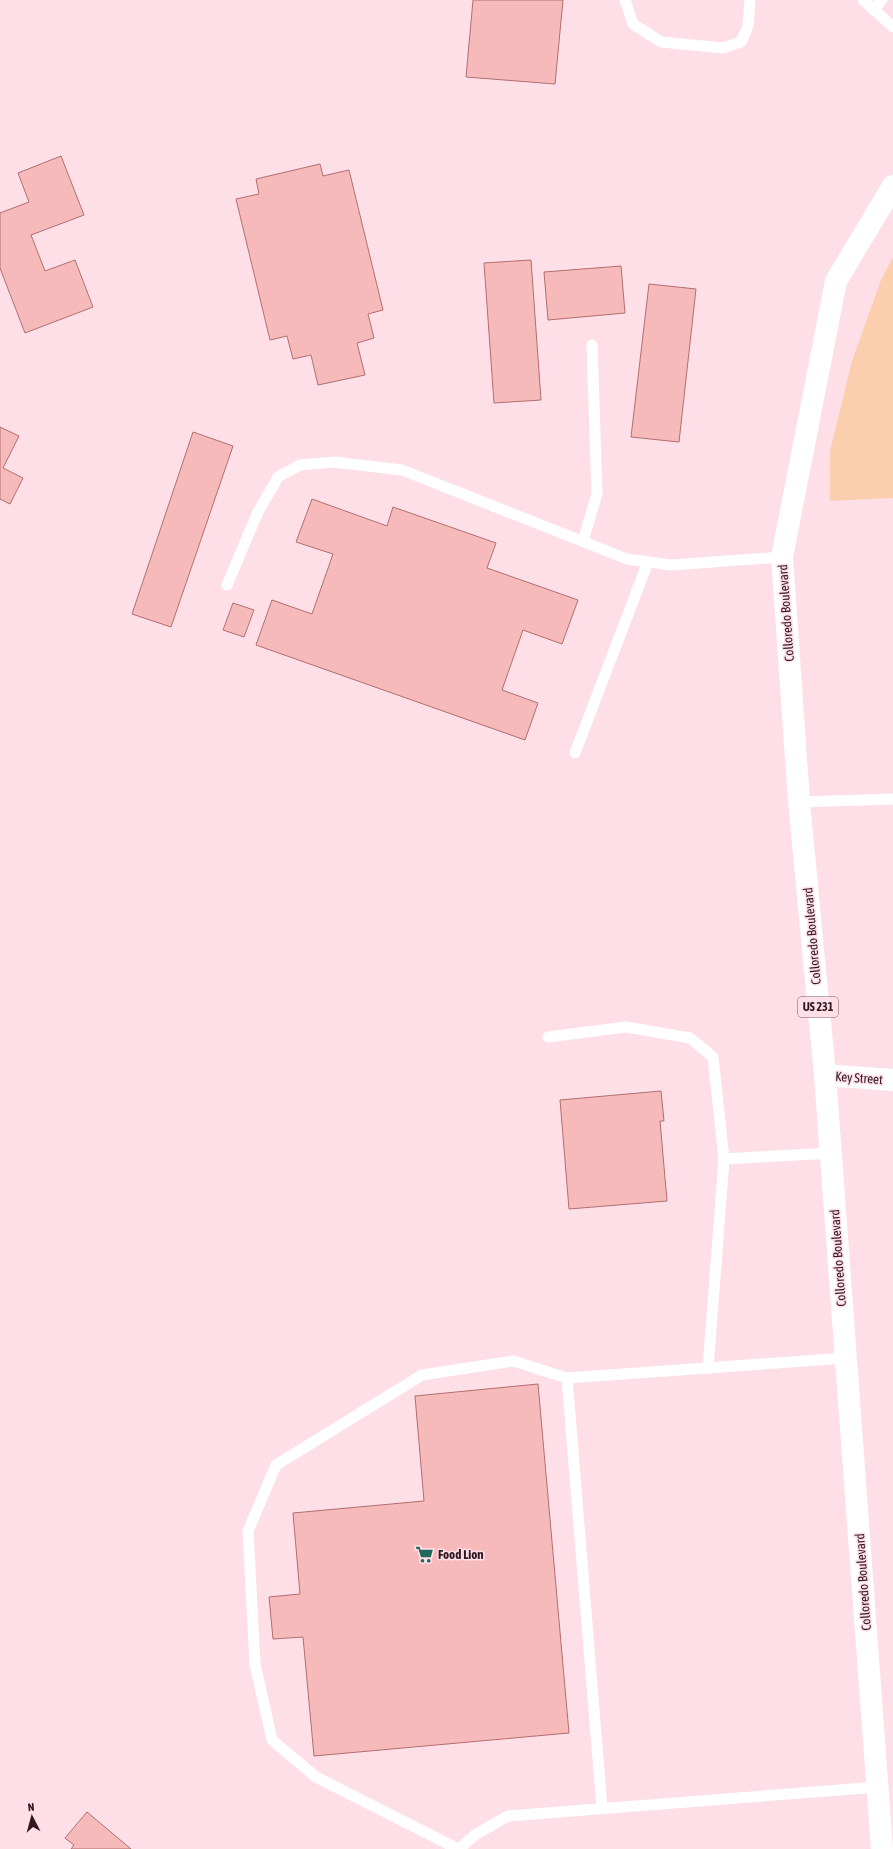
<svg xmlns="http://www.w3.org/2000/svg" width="893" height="1849" viewBox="0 0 893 1849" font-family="'Asap Condensed',sans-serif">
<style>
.green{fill:#fbcfad}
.building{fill:#f7baba;stroke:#b36e6f}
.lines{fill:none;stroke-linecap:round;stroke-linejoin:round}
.lane{stroke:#fff;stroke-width:11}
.street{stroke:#fff;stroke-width:22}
.highway{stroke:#fff;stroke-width:22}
.labels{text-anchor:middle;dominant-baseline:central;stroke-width:3;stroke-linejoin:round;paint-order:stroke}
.shield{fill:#fedfe8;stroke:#6e535c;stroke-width:1}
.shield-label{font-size:12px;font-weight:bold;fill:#311720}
.street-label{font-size:13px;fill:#311720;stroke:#fedfe8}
.poi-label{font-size:13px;font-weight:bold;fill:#311720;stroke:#fedfe8;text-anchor:start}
</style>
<rect width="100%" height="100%" fill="#fedfe8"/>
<!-- green -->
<polygon class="green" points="893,257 893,498 830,501 830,451 852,361 881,280"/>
<!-- building -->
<g class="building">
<polygon points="473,0 563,0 555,84 466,77"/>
<polygon points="61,156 84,215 31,235 45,271 75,260 93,307 25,333 0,268 0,213 29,202 18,173"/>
<polygon points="320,164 323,176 349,170 383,310 368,314 374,338 357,343 365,375 318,385 311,355 293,359 287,336 270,340 236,199 259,194 256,179"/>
<polygon points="531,260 541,400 494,403 484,263"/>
<polygon points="621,266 625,313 548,320 544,272"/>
<polygon points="649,284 696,289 679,442 631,437"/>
<polygon points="0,427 19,436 3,468 23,478 10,504 0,499"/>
<polygon points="193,432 233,446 171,627 132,614"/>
<polygon points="312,499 387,526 393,507 496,543 487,568 578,600 562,644 523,630 502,690 538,703 525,740 256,645 272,600 312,614 333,554 296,542"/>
<polygon points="233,603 254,610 244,637 223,630"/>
<polygon points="661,1091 664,1121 660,1121 667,1201 569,1209 560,1100"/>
<polygon points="538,1384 569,1733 314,1756 303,1637 273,1639 269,1597 300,1594 293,1513 424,1501 415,1396"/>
<polygon points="87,1812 131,1849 71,1849 74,1845 65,1838"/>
</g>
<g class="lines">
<!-- lane -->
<g class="lane">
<polyline points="625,0 633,24 661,42 723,48 741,42 748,26 750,0"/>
<polyline points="863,0 893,27"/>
<polyline points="873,10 882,0"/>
<polyline points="583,541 597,494 592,345"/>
<polyline points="227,585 258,512 278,477 300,465 334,462 402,470 627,559 671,565 782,557"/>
<polyline points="575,753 648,562"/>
<polyline points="799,802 893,799"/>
<polyline points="548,1037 626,1027 690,1038 713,1057 724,1159"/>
<polyline points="708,1368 724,1159 831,1153"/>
<polyline points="602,1808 567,1378 846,1358"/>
<polyline points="458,1849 316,1777 272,1740 255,1664 248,1531 276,1465 422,1375 513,1361 567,1378"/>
<polyline points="459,1849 476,1834 508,1816 878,1787"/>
</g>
<!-- street -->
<polyline class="street" points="825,1075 893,1080"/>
<!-- highway -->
<polyline class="highway" points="882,1849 825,1075 799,802 782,557 836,281 893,186"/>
</g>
<!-- icons -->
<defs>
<symbol id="supermarket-bare" viewBox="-9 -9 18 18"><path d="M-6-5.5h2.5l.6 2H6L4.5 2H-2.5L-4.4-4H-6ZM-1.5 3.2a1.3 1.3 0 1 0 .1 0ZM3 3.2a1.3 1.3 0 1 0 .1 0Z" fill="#22685c" stroke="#fedfe8" stroke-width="2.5" paint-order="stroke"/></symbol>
</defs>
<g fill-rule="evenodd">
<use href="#supermarket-bare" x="412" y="1542" width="25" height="25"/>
</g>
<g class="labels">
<!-- shield labels -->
<rect class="shield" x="798" y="997" width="40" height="20" rx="3"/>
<g class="shield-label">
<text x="818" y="1007">US 231</text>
</g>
<!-- street labels -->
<g class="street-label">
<text transform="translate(786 613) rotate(-94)">Colloredo Boulevard</text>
<text transform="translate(812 936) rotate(-95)">Colloredo Boulevard</text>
<text transform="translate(859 1078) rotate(4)">Key Street</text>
<text transform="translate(838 1258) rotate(-94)">Colloredo Boulevard</text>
<text transform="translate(863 1582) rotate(-94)">Colloredo Boulevard</text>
</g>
<!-- poi labels -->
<g class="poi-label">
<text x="438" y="1554">Food Lion</text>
</g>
</g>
<!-- north arrow -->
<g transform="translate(32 1817) rotate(354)" stroke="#fedfe8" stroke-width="3" paint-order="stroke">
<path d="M0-3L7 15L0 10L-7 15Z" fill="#311720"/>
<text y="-6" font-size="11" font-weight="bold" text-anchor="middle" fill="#311720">N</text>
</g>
</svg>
